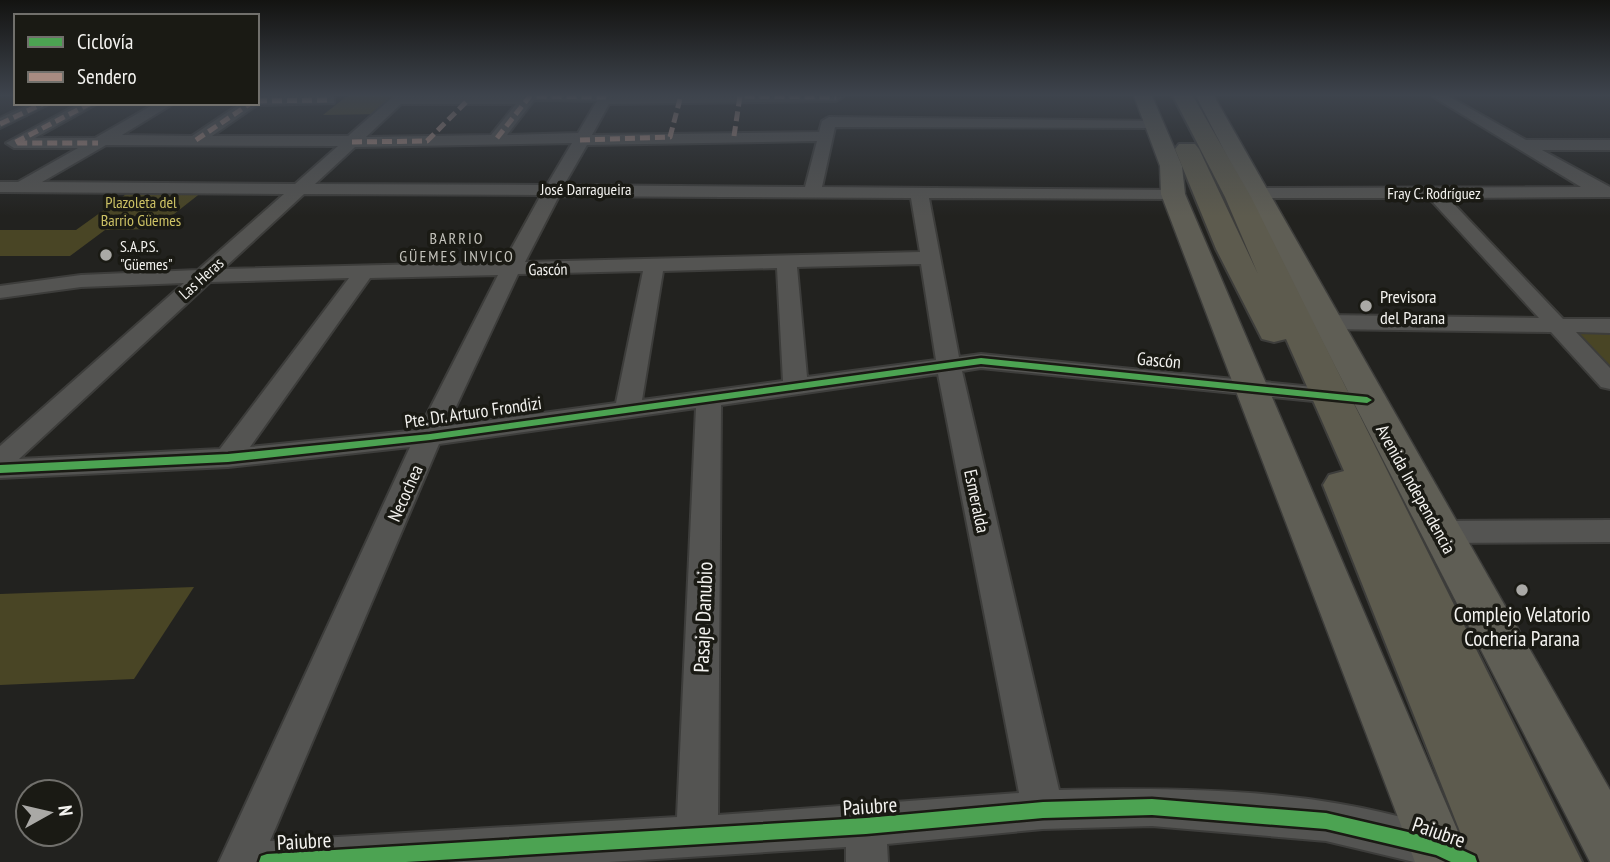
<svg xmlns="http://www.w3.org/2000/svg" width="1610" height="862" viewBox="0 0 1610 862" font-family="'PT Sans Narrow',sans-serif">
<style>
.green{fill:#494525}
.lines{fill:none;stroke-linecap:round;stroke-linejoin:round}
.minor-casing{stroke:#3d3d3b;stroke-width:4}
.major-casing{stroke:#3d3d3b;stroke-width:3}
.highway-casing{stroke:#3d3d3b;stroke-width:4}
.minor{fill:#545452;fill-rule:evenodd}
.major{fill:#5f5e55;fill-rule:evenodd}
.highway{fill:#5d5b4e;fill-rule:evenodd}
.quiet{stroke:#a88b81;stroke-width:5;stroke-dasharray:10 5;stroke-linecap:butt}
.cycleway-casing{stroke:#1a1a14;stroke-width:5}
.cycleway{fill:#4ca352;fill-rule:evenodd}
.poi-dot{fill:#aaa9a6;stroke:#1a1a14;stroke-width:2.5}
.labels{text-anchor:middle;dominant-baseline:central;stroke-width:7;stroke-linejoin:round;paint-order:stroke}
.far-street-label{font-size:16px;fill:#f3f2ef;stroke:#1a1a14}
.far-park-label{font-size:16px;fill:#cdc265;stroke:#1a1a14}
.far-neighbourhood-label{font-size:16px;letter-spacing:2px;fill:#c3c2bb;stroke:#1a1a14}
.far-poi-label{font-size:16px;fill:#f3f2ef;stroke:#1a1a14;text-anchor:start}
.poi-label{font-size:18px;fill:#f3f2ef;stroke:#1a1a14;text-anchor:start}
.street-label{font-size:18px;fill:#f3f2ef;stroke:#1a1a14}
.near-poi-label{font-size:21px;fill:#f3f2ef;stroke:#1a1a14}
.near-street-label{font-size:21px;fill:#f3f2ef;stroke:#1a1a14}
</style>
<rect width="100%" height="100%" fill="#22221f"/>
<!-- green -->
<g class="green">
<polygon points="347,96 397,96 378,114 323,115"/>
<polygon points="129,192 202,192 155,229 105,230 70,256 0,256 0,230 76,230"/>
<polygon points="1568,331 1610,332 1610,375"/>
<polygon points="194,587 134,679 0,685 0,594"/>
</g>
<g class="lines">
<defs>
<g id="minor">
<path d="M329 96 334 97V103L257 105 212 136H348L394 96 843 97 836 101 609 104 592 135 819 132 822 121 829 117 1158 121 1160 124 1153 128 835 127 822 187 1179 190 1182 194 1179 198 1173 199 929 198 959 357 981 354 1344 390 1353 392 1356 397 1353 402 1344 404 981 368 962 371 1059 790C1194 787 1360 788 1484 847L1490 862H1414L1326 841 1152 826 1043 829 887 844 888 862H846V847L609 862H219L410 447 228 467 0 478V446L184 283 81 287 0 298V286L81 275 198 270 284 194 0 192V182H18L78 148H14L6 143 80 103H98L35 138H95L156 103H174L122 135 192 136 241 103H257V97ZM534 100 597 101 578 133 507 135ZM401 104H516L491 135 366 137ZM817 141 805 187 564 185 587 145ZM572 143 547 185 315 184 355 147ZM106 145 338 146 295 184 42 182ZM304 194 541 195 504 262 223 269ZM559 196 911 198 920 252 525 262ZM921 264 936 360 807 377 797 267ZM777 268 783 381 642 400 663 271ZM643 271 616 403 447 426 518 274ZM498 275 419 430 250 447 370 278ZM349 278 220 449 19 459 210 282ZM938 374 1019 793 718 815 721 405ZM696 408 677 817 270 841 439 444Z"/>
<polygon points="1432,96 1448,96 1526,140 1610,140 1610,150 1542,150 1610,187 1610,197 1448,198 1563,319 1610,319 1610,333 1576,332 1610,368 1610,389 1601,387 1551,332 1326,329 1315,322 1326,315 1539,318 1429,198 1258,198 1249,193 1258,188 1581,187"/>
<polygon points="32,103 51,103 0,128 0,118"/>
<polygon points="1610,520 1610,542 1439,543 1428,540 1424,532 1428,524 1439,521"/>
</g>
<g id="major">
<polygon points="1134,96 1152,96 1182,166 1185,194 1471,862 1415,862 1161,194 1160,166"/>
<polygon points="1196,96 1214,96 1610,790 1610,862 1590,862"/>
</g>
<polygon id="highway" points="1173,96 1193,96 1251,197 1582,862 1472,862 1323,485 1329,475 1344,471 1286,339 1274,342 1262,339 1216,249 1175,149 1179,144 1195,144 1199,149 1258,274 1225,197"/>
</defs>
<!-- minor casing -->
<use href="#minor" class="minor-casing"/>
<!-- major casing -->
<use href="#major" class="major-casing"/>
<!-- highway casing -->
<use href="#highway" class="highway-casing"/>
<!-- minor -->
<use href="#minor" class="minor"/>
<!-- major -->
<use href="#major" class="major"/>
<!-- highway -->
<use href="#highway" class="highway"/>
<!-- quiet -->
<g class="quiet">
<polyline points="257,101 329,100"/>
<polyline points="91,103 14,143 98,143"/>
<polyline points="0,124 44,103"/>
<polyline points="734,136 740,96 836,97"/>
<polyline points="497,138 530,96 606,97"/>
<polyline points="196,140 251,103"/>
<polyline points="580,140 670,137 680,99"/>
<polyline points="352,142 427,141 468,100"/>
</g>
<defs>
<g id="cycleway">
<polygon points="981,358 1367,397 1372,400 1367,403 981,364 430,440 228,462 0,473 0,465 228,454 430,434"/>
<polygon points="1152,799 1326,813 1438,839 1475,856 1477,862 1451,862 1436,855 1326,829 1152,815 1043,818 866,834 406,862 259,862 261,856 267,854 866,818 1043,802"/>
</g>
</defs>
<!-- cycleway casing -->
<use href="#cycleway" class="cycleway-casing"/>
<!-- cycleway -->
<use href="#cycleway" class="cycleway"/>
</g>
<!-- sky -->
<linearGradient id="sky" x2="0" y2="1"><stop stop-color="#131311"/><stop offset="0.44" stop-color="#3e444d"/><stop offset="1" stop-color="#3e444d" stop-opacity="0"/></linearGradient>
<rect width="1610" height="216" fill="url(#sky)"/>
<!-- markers -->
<g class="poi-dot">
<circle cx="106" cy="255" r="7"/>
<circle cx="1366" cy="306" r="7"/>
<circle cx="1522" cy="590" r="7"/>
</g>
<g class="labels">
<!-- far-street labels -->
<g class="far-street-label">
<text x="586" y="189">José Darragueira</text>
<text x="1434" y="193">Fray C. Rodríguez</text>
<text transform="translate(548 269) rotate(-1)">Gascón</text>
<text transform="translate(201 278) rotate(-42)">Las Heras</text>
</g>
<!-- far-park labels -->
<g class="far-park-label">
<text x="141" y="202">Plazoleta del<tspan x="141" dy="18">Barrio Güemes</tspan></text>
</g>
<!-- far-neighbourhood labels -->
<g class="far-neighbourhood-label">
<text x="457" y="238">BARRIO<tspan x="457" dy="18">GÜEMES INVICO</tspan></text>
</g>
<!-- far-poi labels -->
<g class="far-poi-label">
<text x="120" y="246">S.A.P.S.<tspan x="120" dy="18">"Güemes"</tspan></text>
</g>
<!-- poi labels -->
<g class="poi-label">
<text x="1380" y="296">Previsora<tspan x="1380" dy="21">del Parana</tspan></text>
</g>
<!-- street labels -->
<g class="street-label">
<text transform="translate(1159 360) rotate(5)">Gascón</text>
<text transform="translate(473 412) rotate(-8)">Pte. Dr. Arturo Frondizi</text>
<text transform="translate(1416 489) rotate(61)">Avenida Independencia</text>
<text transform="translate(405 493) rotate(-66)">Necochea</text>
<text transform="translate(977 501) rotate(78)">Esmeralda</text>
</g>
<!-- near-poi labels -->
<g class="near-poi-label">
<text x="1522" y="614">Complejo Velatorio<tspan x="1522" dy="24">Cocheria Parana</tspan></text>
</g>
<!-- near-street labels -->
<g class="near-street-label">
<text transform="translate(703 617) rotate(-88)">Pasaje Danubio</text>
<text transform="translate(870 806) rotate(-4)">Paiubre</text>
<text transform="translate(1439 832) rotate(19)">Paiubre</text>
<text transform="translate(304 841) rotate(-3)">Paiubre</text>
</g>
</g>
<!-- legend -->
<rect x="14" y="14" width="245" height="91" fill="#1a1a14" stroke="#71706c" stroke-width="2"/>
<rect x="28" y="37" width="35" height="10" fill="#4ca352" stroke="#71706c" stroke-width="2"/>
<text x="77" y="49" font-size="21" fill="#f3f2ef">Ciclovía</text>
<rect x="28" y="72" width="35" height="10" fill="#a88b81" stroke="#71706c" stroke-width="2"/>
<text x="77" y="84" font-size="21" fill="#f3f2ef">Sendero</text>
<!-- north arrow -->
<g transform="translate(49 813) rotate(82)"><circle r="33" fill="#1a1a14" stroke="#71706c" stroke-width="2"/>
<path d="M0-5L12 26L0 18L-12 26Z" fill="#aaa9a6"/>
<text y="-10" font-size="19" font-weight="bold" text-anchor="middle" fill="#f3f2ef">N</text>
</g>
</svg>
